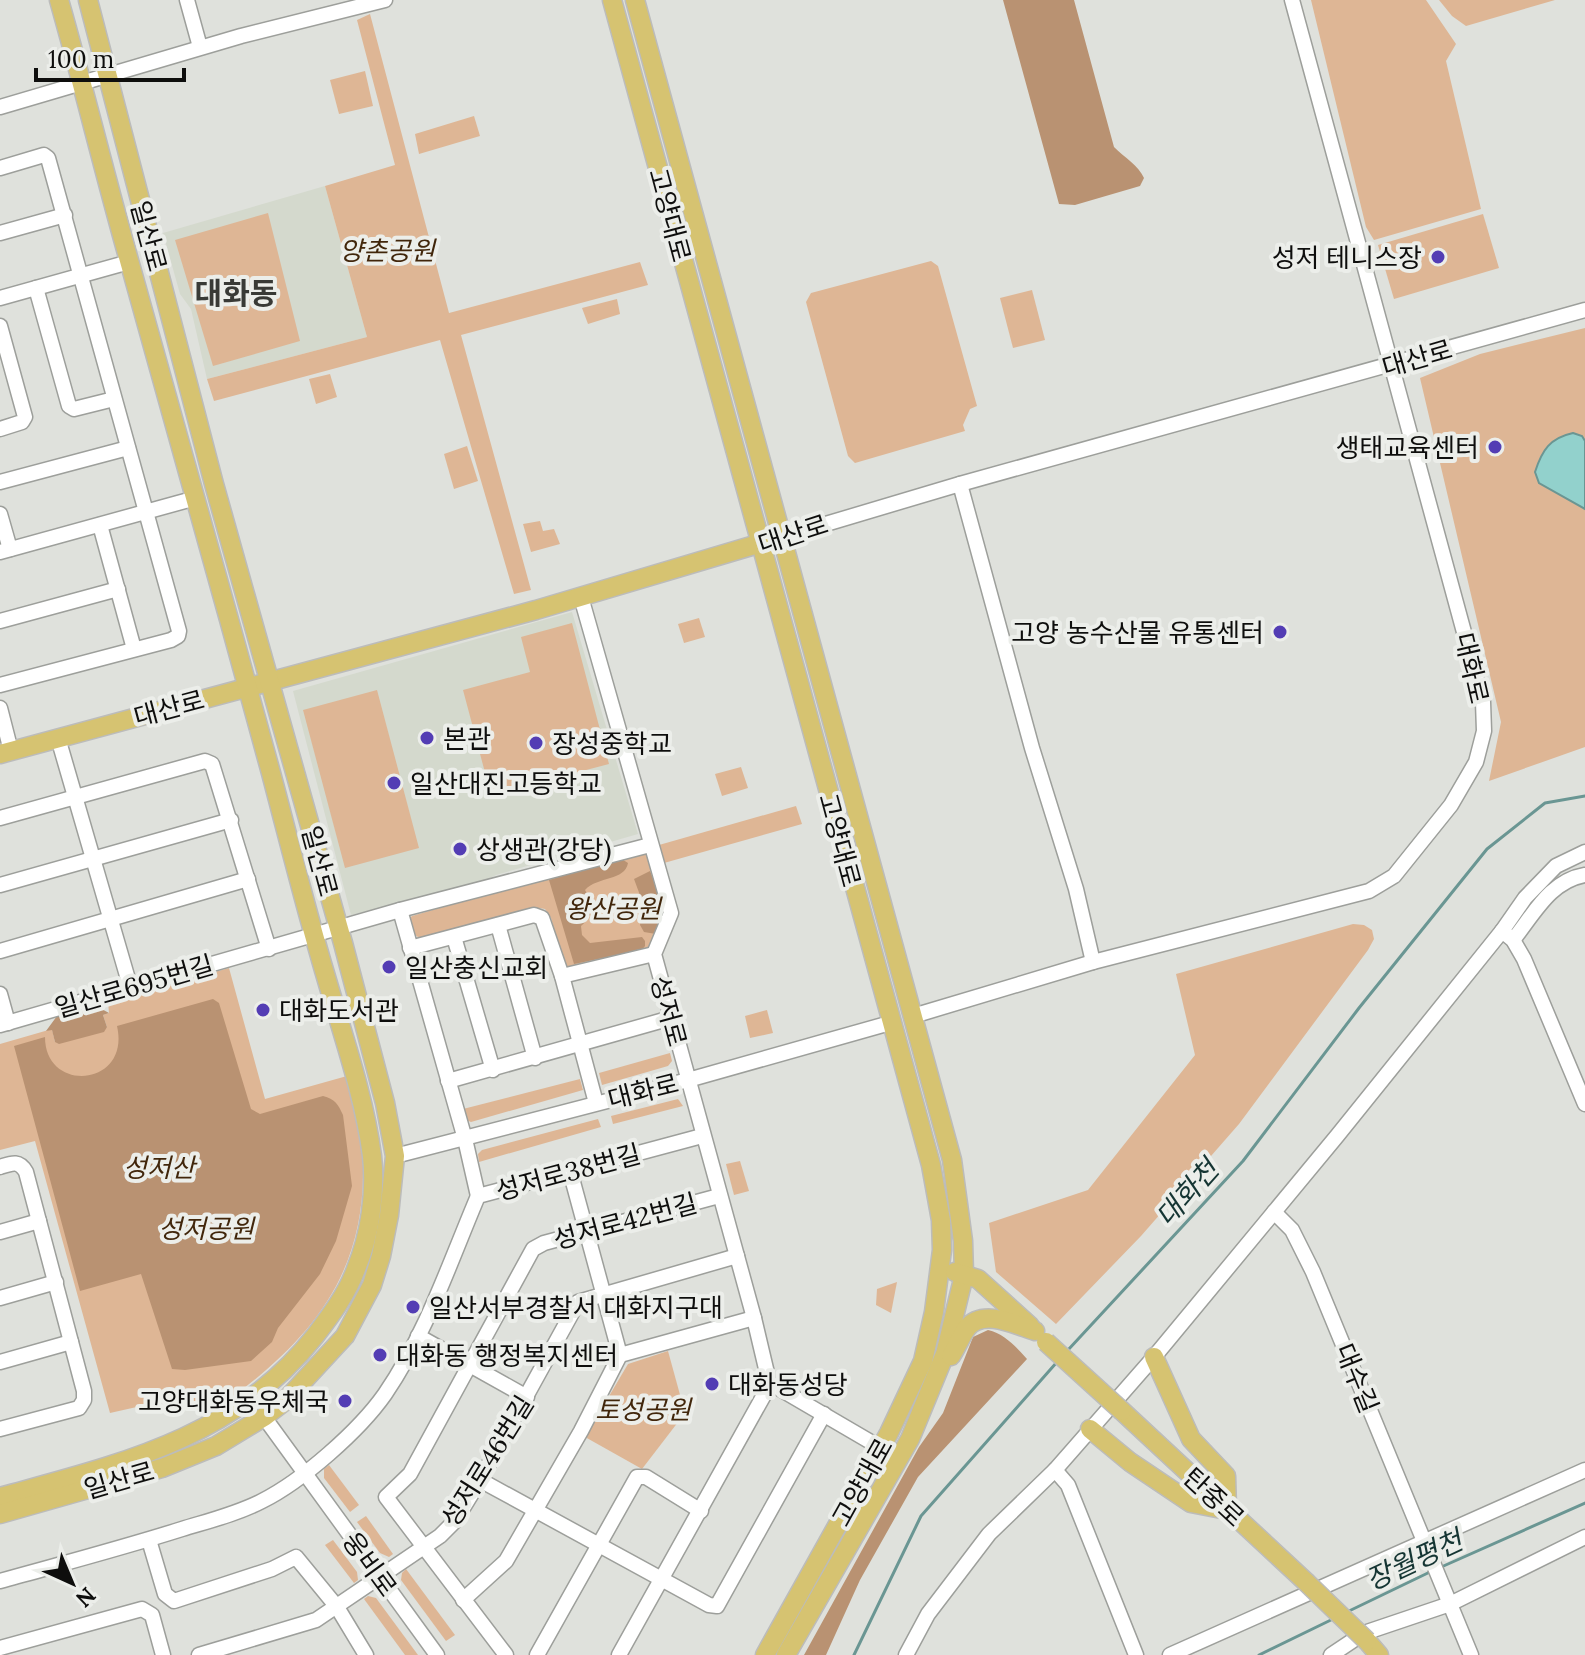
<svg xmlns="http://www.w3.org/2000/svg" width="1585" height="1655" viewBox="0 0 1585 1655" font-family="Lora,'Noto Sans KR',serif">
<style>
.built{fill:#d4d9cd}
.green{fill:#deb695}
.forest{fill:#b99272}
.water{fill:#92d1cc;stroke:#6a9693;stroke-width:2}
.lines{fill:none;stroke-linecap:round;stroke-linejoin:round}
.stream{stroke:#6a9693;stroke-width:3}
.minor-casing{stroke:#9d9f9b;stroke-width:17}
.major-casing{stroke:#bcbcbb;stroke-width:21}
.minor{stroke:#fff;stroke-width:14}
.major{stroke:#d6c371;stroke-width:18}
.major-bridge-casing{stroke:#bcbcbb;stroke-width:21;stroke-linecap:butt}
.major-bridge{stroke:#d6c371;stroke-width:18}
.poi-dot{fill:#533db4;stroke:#eceeea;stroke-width:3}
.labels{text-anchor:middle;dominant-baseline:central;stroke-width:8;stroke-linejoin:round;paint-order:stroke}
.street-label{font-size:26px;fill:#0e0e0d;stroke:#eceeea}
.park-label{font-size:26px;font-style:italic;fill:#41260b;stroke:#eceeea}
.poi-label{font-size:26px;fill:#0e0e0d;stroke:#eceeea;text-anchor:start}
.water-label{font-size:28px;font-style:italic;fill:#153533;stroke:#eceeea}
.quarter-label{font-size:30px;font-weight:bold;fill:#393a36;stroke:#eceeea}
</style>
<rect width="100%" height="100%" fill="#dfe1dc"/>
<!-- built -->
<g class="built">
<polygon points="325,186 367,337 207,379 191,309 180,294 163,233"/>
<polygon points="572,612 638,834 496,875 482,882 351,915 293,691"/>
</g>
<!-- green -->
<g class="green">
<polygon points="1311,0 1426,0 1456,44 1446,61 1481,209 1374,240 1366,227"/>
<polygon points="1439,0 1555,0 1466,26 1452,16"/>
<polygon points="370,14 449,313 640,262 648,285 461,335 531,590 514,594 440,340 214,401 207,379 367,337 325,186 395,165 357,20"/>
<polygon points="365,71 373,106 339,114 330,80"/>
<polygon points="474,116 480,136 419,154 415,134"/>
<polygon points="268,213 300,341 213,366 175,240"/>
<polygon points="1483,214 1499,268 1394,299 1378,245"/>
<polygon points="931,261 938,266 977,406 970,409 963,425 965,431 855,463 848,456 806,302 811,293"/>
<polygon points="1032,290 1045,340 1013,348 1000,298"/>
<polygon points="617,299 620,314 588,324 582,308"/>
<polygon points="1585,328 1585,747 1489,781 1501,722 1420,378 1480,354"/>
<polygon points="330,374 337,397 316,404 309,379"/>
<polygon points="467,446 478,481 454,489 444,454"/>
<polygon points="540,521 543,531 554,529 560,544 531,552 523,524"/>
<polygon points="699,618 705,637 684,643 678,624"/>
<polygon points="572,623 609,764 491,795 463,690 530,672 521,637"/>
<polygon points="377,690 419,848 345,868 303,710"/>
<polygon points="741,767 748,788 722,796 715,774"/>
<polygon points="796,806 802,824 664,863 659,845"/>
<path d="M639 850 647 853C662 898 671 906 648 950L565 971 551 918 545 909 539 908 423 940 413 934 408 920 412 916Z"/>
<polygon points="1353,924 1364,925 1372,930 1374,939 1368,950 1239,1124 1141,1236 1056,1324 996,1272 989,1223 1088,1190 1195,1055 1176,974"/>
<path d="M229 968 265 1099 347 1076C354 1106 363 1136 363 1167 365 1288 296 1354 203 1418L190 1395 110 1413 35 1141 0 1150V1044L52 1029 55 1042 107 1027 103 1015 109 1013 108 1002Z"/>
<polygon points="767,1010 773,1033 750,1038 745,1016"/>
<polygon points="670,1053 672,1061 668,1066 602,1085 599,1073"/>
<polygon points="580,1079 583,1090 471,1122 466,1120 463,1109"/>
<polygon points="678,1099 683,1106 613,1124 611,1116"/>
<polygon points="598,1119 601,1127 479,1162 478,1154 482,1150"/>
<polygon points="740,1161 749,1191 734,1195 726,1164"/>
<polygon points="897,1282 891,1313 876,1305 877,1289"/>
<polygon points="668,1351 685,1413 642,1469 585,1437 628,1364"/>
<polygon points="329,1465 359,1505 350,1512 324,1478 324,1469"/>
<polygon points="366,1516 393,1554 389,1557 380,1553 357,1522"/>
<polygon points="333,1540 357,1572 358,1580 354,1583 325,1545"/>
<polygon points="406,1569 455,1635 446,1641 401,1580 402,1573"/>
<polygon points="368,1596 376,1598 418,1655 405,1655 364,1599"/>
</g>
<!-- forest -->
<g class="forest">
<path d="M1003 0H1074L1114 147C1124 157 1139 166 1144 178L1140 186 1075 205 1059 204Z"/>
<path d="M620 858 628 863C625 881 598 876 585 890 593 903 594 916 581 926L582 935 590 943 642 937 645 941V946L642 950 574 964 549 880Z"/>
<path d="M650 871C659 893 665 910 656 934L644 932 640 925 644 906 634 879Z"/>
<path d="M213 999 219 1003 251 1109 260 1114 323 1096C335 1099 338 1104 343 1115L352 1186 336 1241 320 1274 278 1328 272 1342 251 1361 185 1370 172 1369 141 1274 80 1291 14 1046 45 1037C45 1094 131 1087 117 1026Z"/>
<polygon points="93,1007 98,1007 109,1013 103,1015 107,1027 104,1032 59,1044 55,1042 52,1030 46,1031 57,1016"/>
<path d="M988 1330C1005 1334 1016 1347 1027 1359L918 1477 860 1580 826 1655H804L919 1447 943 1413 973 1337Z"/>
</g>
<!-- water -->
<path class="water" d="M1573 433 1582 436 1585 441V509L1539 483 1535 472C1542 450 1550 438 1573 433Z"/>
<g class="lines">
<!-- stream -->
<g class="stream">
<polyline points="1068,1350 1243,1161 1359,1008 1487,849 1545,803 1585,796"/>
<polyline points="1439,1568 1585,1503"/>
<polyline points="1349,1611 1432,1571"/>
<polyline points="854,1655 921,1516 1057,1362"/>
<polyline points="1259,1655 1335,1618"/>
</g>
<defs>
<g id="minor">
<polyline points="187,0 200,47"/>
<polyline points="0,107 241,36 385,0"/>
<polyline points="0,168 44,155 48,158 179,631 178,636 171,640 0,685"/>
<polyline points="0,233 65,215"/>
<polyline points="36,288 69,406 74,409 114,399"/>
<polyline points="0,298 129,262"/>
<polyline points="0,326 25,417 22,422 0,429"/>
<polyline points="0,482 128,448"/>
<polyline points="960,484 1032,748 1076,889 1093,962"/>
<polyline points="0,514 10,549"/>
<polyline points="100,525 134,649"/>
<polyline points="782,537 960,484 1585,310"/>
<polyline points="0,552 196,498"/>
<polyline points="581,597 671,913 654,954 754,1318 767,1373 768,1382 764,1395 619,1655"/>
<polyline points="0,621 118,589"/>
<polyline points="0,708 11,751"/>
<polyline points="58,738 130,986"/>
<polyline points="0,818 205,761 212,764 269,949"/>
<polyline points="0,885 231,820"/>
<polyline points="400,910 465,1139 478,1196"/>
<polyline points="498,925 535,1058"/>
<polyline points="1502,931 1513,940 1524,959 1585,1104"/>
<polyline points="454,937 493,1070"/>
<path d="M1513 940C1534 914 1550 881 1585 875"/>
<polyline points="410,948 534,915 542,918 562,976 596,1103"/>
<polyline points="0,951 248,879"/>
<polyline points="562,976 654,954"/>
<polyline points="0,994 8,1023"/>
<polyline points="913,1016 1093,962 1369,891 1394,876 1451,805 1476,762 1484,731 1483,702 1292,0"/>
<polyline points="0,1025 400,910 650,845"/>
<polyline points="448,1081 671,1018"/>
<polyline points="395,1156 688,1080 890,1023"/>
<path d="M0 1167C12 1163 19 1160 26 1172L84 1391V1400L79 1408 0 1429"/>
<polyline points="570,1171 620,1355"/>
<polyline points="1274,1212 1292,1230 1313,1272 1471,1655"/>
<polyline points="0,1232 39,1221"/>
<polyline points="0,1298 56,1282"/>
<polyline points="418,1336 527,1397"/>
<polyline points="0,1362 71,1342"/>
<polyline points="768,1382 881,1448"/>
<polyline points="264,1417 437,1655"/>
<polyline points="1055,1470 1068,1485 1136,1655"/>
<polyline points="480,1480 709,1605 717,1606 824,1414"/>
<polyline points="149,1540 165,1594 174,1601 272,1569 296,1557 337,1607 366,1655"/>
<path d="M0 1581C61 1564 122 1548 182 1529 208 1521 237 1514 262 1501 302 1481 359 1431 385 1394 426 1334 450 1262 478 1196L702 1136"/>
<polyline points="463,1600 506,1561 581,1431 620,1355 754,1318"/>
<polyline points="0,1648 142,1609 152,1615 163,1655"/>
<polyline points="199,1655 316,1620 440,1536 455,1521 480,1480 578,1302 737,1256"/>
<polyline points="506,1655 386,1497 410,1474 533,1249 544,1243 719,1196"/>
<polyline points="537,1655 637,1477 646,1477 701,1511"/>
<polyline points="906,1655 928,1614 989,1534 1055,1470 1154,1357 1337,1136 1502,931 1525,898 1556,866 1585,852"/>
<polyline points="1170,1655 1585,1470"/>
<polyline points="1331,1655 1364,1633 1450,1604 1585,1537"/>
</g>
<g id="major">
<polyline points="612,0 931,1165 941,1220 942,1250 934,1312 923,1361 889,1433 765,1655"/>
<polyline points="635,0 952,1160 963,1241 964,1275 945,1354 910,1439 786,1655"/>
<polyline points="0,754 536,610 768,541"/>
<polyline points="955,1272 978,1279 1030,1326"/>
<path d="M951 1356C957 1347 961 1336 967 1328 983 1308 1016 1325 1035 1331"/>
<polyline points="1122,1411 1306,1582"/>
<polyline points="1090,1429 1130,1462 1191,1503 1227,1510 1226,1476 1191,1439 1154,1357"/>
<path d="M0 1497C119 1464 234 1439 315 1336 331 1315 347 1294 356 1269 370 1235 376 1193 372 1156 364 1095 343 1036 326 977 306 910 289 841 271 773 225 603 177 433 130 264 105 176 84 88 59 0"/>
<polyline points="0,1514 162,1468 216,1446 264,1417 285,1401 345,1336 372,1285 381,1256 389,1215 395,1156 385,1103 343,943 214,484 88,0"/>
<polyline points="1367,1641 1379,1655"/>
</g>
</defs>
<!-- minor casing -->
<use href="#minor" class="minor-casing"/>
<!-- major casing -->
<use href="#major" class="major-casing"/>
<!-- minor -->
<use href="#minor" class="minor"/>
<!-- major -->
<use href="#major" class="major"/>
<defs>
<g id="major-bridge">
<polyline points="1046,1342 1122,1411"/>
<polyline points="1306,1582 1367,1641"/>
</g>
</defs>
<!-- major-bridge casing -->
<use href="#major-bridge" class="major-bridge-casing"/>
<!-- major-bridge -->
<use href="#major-bridge" class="major-bridge"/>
</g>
<!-- markers -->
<g class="poi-dot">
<circle cx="1438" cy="257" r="8"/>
<circle cx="1495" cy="447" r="8"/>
<circle cx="1280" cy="632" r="8"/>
<circle cx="427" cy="738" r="8"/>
<circle cx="536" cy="743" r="8"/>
<circle cx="394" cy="783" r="8"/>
<circle cx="460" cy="849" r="8"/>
<circle cx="389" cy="967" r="8"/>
<circle cx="263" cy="1010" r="8"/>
<circle cx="413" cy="1307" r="8"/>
<circle cx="380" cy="1355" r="8"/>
<circle cx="712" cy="1384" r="8"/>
<circle cx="345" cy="1401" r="8"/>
</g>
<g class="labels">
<!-- street labels -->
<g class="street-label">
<text transform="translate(670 215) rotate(75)">고양대로</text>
<text transform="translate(149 236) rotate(75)">일산로</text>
<text transform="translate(1417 358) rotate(-16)">대산로</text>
<text transform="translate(793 534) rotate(-18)">대산로</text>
<text transform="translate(1472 668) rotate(77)">대화로</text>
<text transform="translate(169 708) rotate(-15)">대산로</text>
<text transform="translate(840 840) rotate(75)">고양대로</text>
<text transform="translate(320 861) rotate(75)">일산로</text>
<text transform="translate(134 986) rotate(-16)">일산로695번길</text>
<text transform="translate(669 1011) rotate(75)">성저로</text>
<text transform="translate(643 1091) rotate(-14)">대화로</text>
<text transform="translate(568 1172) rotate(-15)">성저로38번길</text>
<text transform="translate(625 1221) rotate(-15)">성저로42번길</text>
<text transform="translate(1357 1378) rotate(68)">대수길</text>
<text transform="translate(487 1461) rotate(-58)">성저로46번길</text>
<text transform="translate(119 1480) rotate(-16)">일산로</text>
<text transform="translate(862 1482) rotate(-61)">고양대로</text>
<text transform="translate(1214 1497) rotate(43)">탄중로</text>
<text transform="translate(370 1564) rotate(54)">웅비로</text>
</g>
<!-- park labels -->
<g class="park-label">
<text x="387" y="250">양촌공원</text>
<text x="613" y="908">왕산공원</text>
<text x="159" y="1167">성저산</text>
<text x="206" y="1228">성저공원</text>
<text x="643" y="1409">토성공원</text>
</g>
<!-- poi labels -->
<g class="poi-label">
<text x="1422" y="257" text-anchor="end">성저 테니스장</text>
<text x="1479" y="447" text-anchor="end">생태교육센터</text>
<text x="1264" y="632" text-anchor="end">고양 농수산물 유통센터</text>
<text x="443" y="738">본관</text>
<text x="552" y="743">장성중학교</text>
<text x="410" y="783">일산대진고등학교</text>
<text x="476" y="849">상생관(강당)</text>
<text x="405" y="967">일산충신교회</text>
<text x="279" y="1010">대화도서관</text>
<text x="429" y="1307">일산서부경찰서 대화지구대</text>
<text x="396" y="1355">대화동 행정복지센터</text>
<text x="728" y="1384">대화동성당</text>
<text x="329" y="1401" text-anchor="end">고양대화동우체국</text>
</g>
<!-- water labels -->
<g class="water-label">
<text transform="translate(1187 1193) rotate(-48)">대화천</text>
<text transform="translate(1414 1560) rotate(-25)">장월평천</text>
</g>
<!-- quarter labels -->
<g class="quarter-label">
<text x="236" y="293">대화동</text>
</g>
</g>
<!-- north arrow -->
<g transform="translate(72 1583) rotate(136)" stroke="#eceeea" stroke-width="6" paint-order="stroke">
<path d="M0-6L14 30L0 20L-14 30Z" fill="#0e0e0d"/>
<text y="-12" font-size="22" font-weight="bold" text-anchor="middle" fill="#0e0e0d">N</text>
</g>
<!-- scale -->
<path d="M36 68v12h148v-12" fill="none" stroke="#0e0e0d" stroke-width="4"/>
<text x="48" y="68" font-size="24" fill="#0e0e0d" stroke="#eceeea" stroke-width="6" paint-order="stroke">100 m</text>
</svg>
